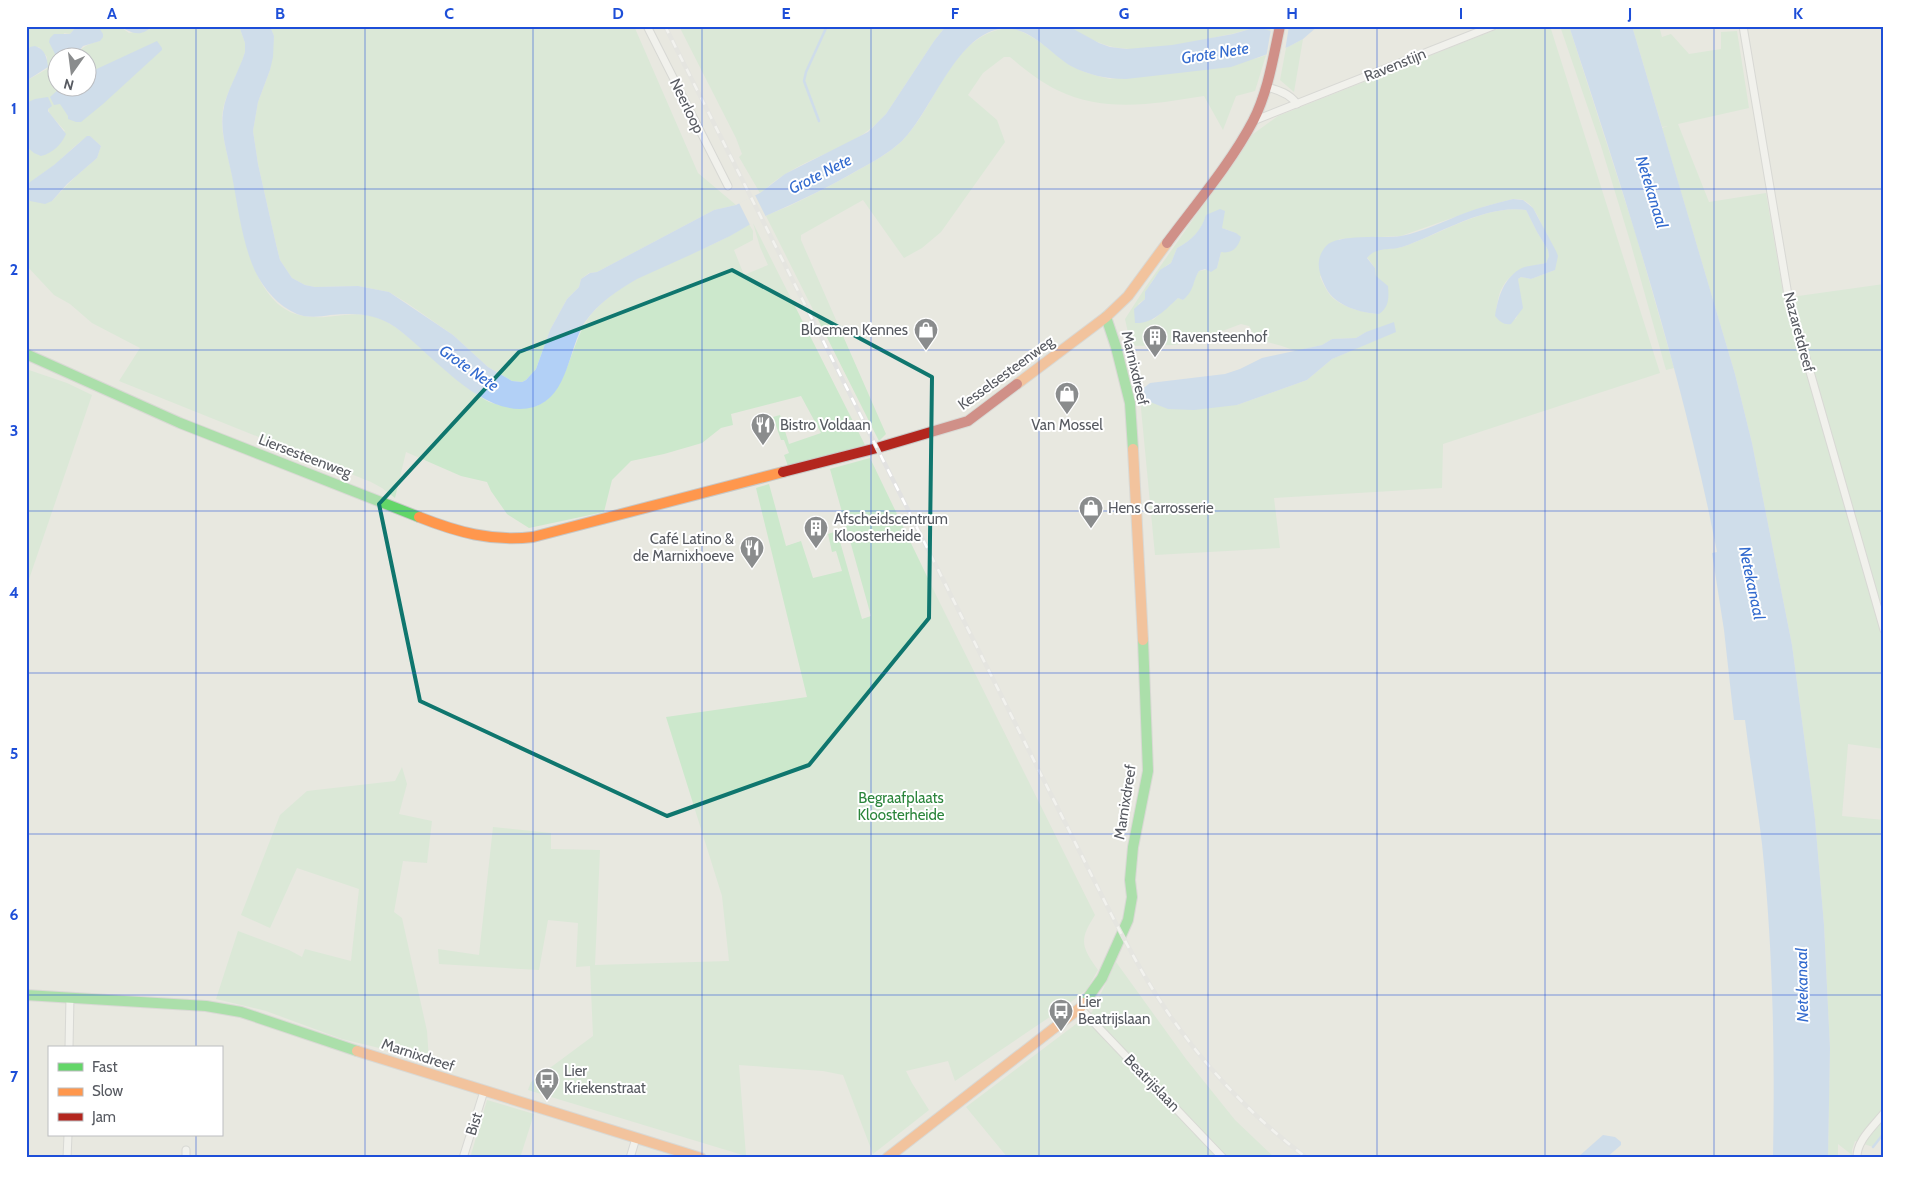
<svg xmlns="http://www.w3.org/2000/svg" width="1910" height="1184" viewBox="0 0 1910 1184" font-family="Cabin,sans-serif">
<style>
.green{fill:#cce8cc;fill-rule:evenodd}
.water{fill:#b2d0f6}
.pier{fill:#e8e8e0}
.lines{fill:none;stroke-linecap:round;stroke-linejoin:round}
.stream{stroke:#b2d0f6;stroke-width:2.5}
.street-casing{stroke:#c5c6c5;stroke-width:9}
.fast-casing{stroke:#c7c7c6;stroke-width:12}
.slow-casing{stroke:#c7c7c6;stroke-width:12}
.jam-casing{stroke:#c7c7c6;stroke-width:12}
.street{stroke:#fcfcfa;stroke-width:7}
.fast{stroke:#63d668;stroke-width:10}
.slow{stroke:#ff974d;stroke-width:10}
.jam{stroke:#b3261e;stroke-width:10}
.rail-casing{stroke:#e2e2e1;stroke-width:4.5}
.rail{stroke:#fff;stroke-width:2.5;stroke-dasharray:8;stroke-linecap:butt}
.marked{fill:none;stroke:#0f766e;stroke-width:4;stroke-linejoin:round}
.grid{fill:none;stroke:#1d4ed8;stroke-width:1;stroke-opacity:0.55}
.labels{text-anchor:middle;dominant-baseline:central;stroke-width:4;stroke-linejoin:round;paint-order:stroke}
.street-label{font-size:15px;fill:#575a61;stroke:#fff}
.poi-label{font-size:15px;fill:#575a61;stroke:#fff;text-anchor:start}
.park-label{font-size:15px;fill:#2b853b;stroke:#fff}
.water-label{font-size:16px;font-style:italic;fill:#326ace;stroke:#fff}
.neatline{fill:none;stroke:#1d4ed8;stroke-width:2}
.grid-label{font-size:16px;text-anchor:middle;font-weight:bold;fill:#1d4ed8}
</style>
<rect width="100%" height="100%" fill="#e8e8e0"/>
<!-- green -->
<g class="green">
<path d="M26 26H77L70 34 64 33 57 58 58 88H88V58L69 57C83 50 82 45 100 41L99 28 98 26H119L129 33 149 30 153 26H239L245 43V52C239 74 224 94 222 116 221 137 229 159 233 179 241 220 250 303 299 315 337 324 360 300 398 329 423 348 445 370 470 389 478 395 486 402 496 404 504 406 513 405 522 405 527 405 534 407 538 405 569 393 571 335 594 311 630 272 686 260 731 235 737 232 743 227 749 224L753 231V240L734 250 744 275 768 265 760 247 753 223 865 445 788 466 784 455 789 453 784 440H781L773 417 780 415 789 444 821 433 801 396 731 414 733 425 721 428 702 443 664 454 631 461 612 480 604 512 529 528 507 514 491 491 487 482 461 476 406 452 395 498 382 488 371 482 119 381 140 348 92 323 70 304 54 295 26 265V194L30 201H52L75 177 97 158 101 146 90 136C75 143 66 156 53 166 44 173 33 178 26 188V146L29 149 65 131 50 114 48 109 49 108 40 99 26 103V81L47 69V57L39 47H30L26 50Z"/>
<polygon points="270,26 634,26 698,173 736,205 714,210 597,272 589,273 581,279 579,287 567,299 550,330 536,369 526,380 522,382 512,381 488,367 453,335 407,303 389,292 358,286 315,287 305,285 292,278 280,260 276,244 258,164 253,131 258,102 270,70 274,36"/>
<path d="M679 26H946L934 41 886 114C856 148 819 152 784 175 775 180 768 187 760 193L739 157 742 154 736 138Z"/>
<path d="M1068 26H1271L1270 31C1251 25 1244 32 1226 35 1191 42 1144 55 1109 46 1094 42 1081 34 1068 26Z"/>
<path d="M1505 26H1550L1660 373 1443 444 1442 488 1274 498 1280 548 1155 555 1140 398 1151 402 1237 405 1307 380 1332 359 1396 331 1366 332 1356 338 1332 339 1322 345 1296 351 1282 346 1267 342 1254 335 1249 326 1241 324 1193 342 1174 345 1131 346 1125 319 1145 288 1253 134 1278 116ZM1513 199C1517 199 1522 199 1525 201 1541 209 1551 253 1555 270L1531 279 1521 277 1518 279C1519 293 1522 305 1516 319L1496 309C1498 303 1498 296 1501 290 1510 270 1527 267 1546 263L1549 256 1548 250 1537 232 1526 210C1486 204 1439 235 1402 247 1389 251 1379 245 1367 257L1375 268 1379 314C1364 313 1340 307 1330 295 1326 290 1323 283 1320 277L1339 239 1401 236 1486 206ZM1207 215 1222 221V228L1236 233 1221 252 1217 268 1199 271C1192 281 1193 291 1183 300L1178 298 1153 320 1138 304 1145 299C1144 289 1162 266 1171 263L1177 248C1192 240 1201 231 1207 215Z"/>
<polygon points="1560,26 1569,26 1637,238 1674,368 1666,370 1630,241 1601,146"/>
<polygon points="1632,26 1659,26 1662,37 1671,34 1689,54 1721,49 1721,32 1737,31 1749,108 1678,124 1709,202 1766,193 1784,298 1884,284 1884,749 1848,744 1842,816 1884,820 1884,1133 1873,1147 1855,1141 1852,1150 1852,1155 1838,1144 1838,1158 1828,1158 1830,1048 1824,925 1815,819 1792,645 1752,443 1735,374 1662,128 1668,126 1662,127"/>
<path d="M1010 28C1034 33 1050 52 1070 65 1082 72 1096 76 1110 79L1258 58 1266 55 1255 91 1236 96 1223 130 1204 96C1154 104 1104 113 1057 90 1040 82 1024 69 1010 57H1004L983 73 968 95 997 120 1005 142 941 232 922 248 904 258 863 200 801 235V240L886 434 879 441 766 216C773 212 780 210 787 207 813 195 838 182 862 168 876 160 891 152 903 140 938 104 952 32 1010 28Z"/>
<polygon points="1303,39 1294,92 1280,80 1286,48"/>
<polygon points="26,369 67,383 92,395 26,588"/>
<path d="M870 458 936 595 1095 915C1079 940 1081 946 1098 970L1087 989 1066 1006 955 1081 948 1061 906 1071 912 1083 929 1110 873 1154 843 1075 823 1071 739 1065 746 1156 528 1090 531 1082 593 1036 590 966 576 967 578 923 548 920 539 970 439 964 438 949 479 955 493 827 551 833V849L600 850 595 965 729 961 722 896 666 717 807 697 756 488 769 484 786 546 801 541 813 578 842 571 836 551 832 552 828 534 837 531 862 619 871 616 830 469Z"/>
<polygon points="402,767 407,784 399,814 432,821 427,863 403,861 394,912 402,918 427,1031 429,1060 342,1039 266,1011 216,999 238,931 289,950 302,957 305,949 351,961 359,889 297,868 270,928 241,915 280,815 307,791 395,781"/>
<polygon points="1116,962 1186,1059 1235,1120 1275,1158 1008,1158 966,1107 1092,1012"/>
<polygon points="487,1100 534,1114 520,1158 470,1158"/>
</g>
<!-- water -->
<g class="water">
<polygon points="77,26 98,26 103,34 103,37 100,41 83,46 78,52 69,57 57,58 49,42 50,38 54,34 70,34"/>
<path d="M119 26H153C140 38 132 33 119 26Z"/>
<path d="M239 26H270L274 36 273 57 270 70 258 102 253 131 258 164 276 244 280 260 292 278 305 285 315 287 358 286 389 292 453 335 488 367 512 381 522 382 526 380 536 369 550 330 567 299 579 287 581 279 590 273 597 272 714 210 736 205 760 193 785 174 868 132 886 114 934 41 946 26H1068L1099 43 1110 47 1127 49 1172 45 1233 34 1257 27 1271 31 1289 26H1318L1303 39 1288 47 1231 67 1126 79C1107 79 1088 75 1071 66 1048 52 1029 24 999 29 955 37 932 111 902 141 889 153 873 162 858 170 829 187 800 201 770 214 756 220 743 229 730 236 700 251 668 265 637 279 618 290 598 303 585 322 568 348 569 396 534 407 483 421 433 354 395 327 375 313 354 313 330 315 319 317 307 318 297 314 278 306 264 289 255 271 242 242 238 207 232 176 228 155 220 133 223 112 226 91 239 72 245 52V43Z"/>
<path d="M1569 26H1632L1735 374 1752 443 1792 645 1815 819 1824 925 1830 1048 1828 1158H1773C1775 1053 1773 948 1762 844 1757 802 1750 761 1745 720H1734L1724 630 1712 553 1717 552C1682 373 1626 199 1569 26Z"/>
<polygon points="157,41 162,48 162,50 103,104 81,122 76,122 68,119 68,116 60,104 54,105 50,97 60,88 88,88 88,73"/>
<path d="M35 46C45 49 47 58 48 67L26 81V50L30 47Z"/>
<path d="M48 97 52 106 48 109V111L66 134C61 145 53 153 41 156L34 153 26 146V103L35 99Z"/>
<polygon points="87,136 90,136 101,146 97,158 67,184 52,201 45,204 30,201 26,194 26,188 30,182 54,165"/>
<path d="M1513 199 1523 200 1533 208 1556 251 1558 256 1555 270 1531 279 1521 277 1518 279 1523 308 1511 324C1504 325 1500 322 1495 316 1498 297 1504 277 1522 268 1529 265 1539 265 1546 263L1549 256 1548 250 1537 232 1526 210C1485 204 1440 234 1402 247 1389 251 1377 246 1367 258L1375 268 1376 276 1388 286C1389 298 1389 307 1379 314 1361 313 1335 306 1326 288 1319 274 1314 260 1326 246 1338 233 1383 239 1401 236 1423 232 1444 221 1465 213 1481 207 1497 203 1513 199Z"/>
<path d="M1220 209 1225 211 1222 228 1236 233 1241 237C1238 248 1232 254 1221 252L1217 268 1211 272 1205 269 1199 271C1192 282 1195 290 1183 300L1178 298C1165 310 1153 324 1135 323L1134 309 1145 299V292L1160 270 1171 263 1177 248C1192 240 1201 231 1206 215Z"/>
<polygon points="1394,322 1396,332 1332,359 1307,380 1237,405 1194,410 1168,409 1140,398 1140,391 1150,383 1225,374 1240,369 1262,358 1322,345 1332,339 1356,338 1366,332"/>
<polygon points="1603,1135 1615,1137 1621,1142 1621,1145 1606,1158 1577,1158"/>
</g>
<!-- pier -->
<g class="pier">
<polygon points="1280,26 1289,26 1285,51 1266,58 1271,29"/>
<polygon points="755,195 766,217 750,225 739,203"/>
</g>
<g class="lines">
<!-- stream -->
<g class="stream">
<polyline points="819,121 804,81 806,72 827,26"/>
<polyline points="1873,1147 1884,1133"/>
</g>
<defs>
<g id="street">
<polyline points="647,26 728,186"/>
<polyline points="1743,26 1788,295 1884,630"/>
<path d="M1267 87C1279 90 1290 94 1297 104"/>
<polyline points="1253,121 1493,26"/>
<polyline points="1080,1008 1223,1158"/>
<polyline points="69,1048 70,997"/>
<polyline points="67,1158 68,1135"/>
<polyline points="186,1158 186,1150"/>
<polyline points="463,1158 484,1091"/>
<polyline points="630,1158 636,1138"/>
<path d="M1857 1158C1856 1141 1874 1126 1884 1113"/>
</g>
<g id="fast">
<polyline points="1106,317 1116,347 1130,403 1133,449"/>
<polyline points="26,354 180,423 419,517"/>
<polyline points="26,995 206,1006 241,1012 357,1051"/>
<polyline points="1084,1003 1102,978 1128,920 1132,897 1130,880 1133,847 1148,771 1143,640"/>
</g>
<g id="slow">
<polyline points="1017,384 1106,317 1128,296 1167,243"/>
<polyline points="1133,449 1143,640"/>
<path d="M419 517C457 532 492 542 533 537L783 472"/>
<polyline points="357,1051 701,1158"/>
<polyline points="887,1158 1080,1008 1084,1003"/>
</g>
<g id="jam">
<path d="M1167 243C1196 204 1231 163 1253 121 1268 92 1273 58 1280 26"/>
<polyline points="783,472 877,448 968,421 1017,384"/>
</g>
</defs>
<!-- street casing -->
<use href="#street" class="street-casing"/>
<!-- fast casing -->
<use href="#fast" class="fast-casing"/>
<!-- slow casing -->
<use href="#slow" class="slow-casing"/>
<!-- jam casing -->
<use href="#jam" class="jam-casing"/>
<!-- street -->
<use href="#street" class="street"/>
<!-- fast -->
<use href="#fast" class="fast"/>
<!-- slow -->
<use href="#slow" class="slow"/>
<!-- jam -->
<use href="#jam" class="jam"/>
<defs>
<path id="rail" d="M665 26 1100 892C1117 926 1135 961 1155 993 1195 1056 1247 1113 1307 1158"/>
</defs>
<!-- rail casing -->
<use href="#rail" class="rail-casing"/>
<!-- rail -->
<use href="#rail" class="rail"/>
</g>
<!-- marked area -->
<path d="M0 0H1910V1184H0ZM732 270 932 377 929 618 809 765 667 816 420 701 379 504 519 352Z" fill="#e8e8e0" fill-opacity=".55" fill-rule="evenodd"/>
<path class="marked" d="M732 270 932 377 929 618 809 765 667 816 420 701 379 504 519 352Z"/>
<!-- grid -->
<path class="grid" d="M196 26V1048M365 26V1158M533 26V1158M702 26V1158M871 26V1158M1039 26V1158M1208 26V1158M1377 26V1158M1545 26V1158M1714 26V1158M26 189H1884M26 350H1884M26 511H1884M26 673H1884M26 834H1884M26 995H1884M196 1135V1158"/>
<!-- icons -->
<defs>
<symbol id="shop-pin" viewBox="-11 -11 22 30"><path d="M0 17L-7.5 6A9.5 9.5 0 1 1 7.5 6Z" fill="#8a8c8d" stroke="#fff"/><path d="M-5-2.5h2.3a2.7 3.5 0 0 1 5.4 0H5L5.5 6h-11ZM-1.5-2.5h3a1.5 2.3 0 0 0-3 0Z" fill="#fff"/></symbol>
<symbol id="building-pin" viewBox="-11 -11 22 30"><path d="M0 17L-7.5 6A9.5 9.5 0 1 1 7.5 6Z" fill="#8a8c8d" stroke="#fff"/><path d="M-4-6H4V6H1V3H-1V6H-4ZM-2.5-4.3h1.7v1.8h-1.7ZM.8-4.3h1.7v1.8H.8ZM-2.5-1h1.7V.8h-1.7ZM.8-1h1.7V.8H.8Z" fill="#fff"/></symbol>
<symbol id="restaurant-pin" viewBox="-11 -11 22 30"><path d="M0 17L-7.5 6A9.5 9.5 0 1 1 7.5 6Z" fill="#8a8c8d" stroke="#fff"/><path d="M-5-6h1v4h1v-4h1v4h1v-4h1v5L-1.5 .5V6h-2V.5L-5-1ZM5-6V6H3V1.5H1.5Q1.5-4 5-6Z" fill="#fff"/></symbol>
<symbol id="bus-pin" viewBox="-11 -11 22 30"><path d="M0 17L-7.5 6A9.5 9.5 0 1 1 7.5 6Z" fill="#8a8c8d" stroke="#fff"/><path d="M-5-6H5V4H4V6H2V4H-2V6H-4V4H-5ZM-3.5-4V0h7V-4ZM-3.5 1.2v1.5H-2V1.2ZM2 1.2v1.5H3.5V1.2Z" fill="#fff"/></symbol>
</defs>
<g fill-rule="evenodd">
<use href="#shop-pin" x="912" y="316" width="28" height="38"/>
<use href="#building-pin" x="1141" y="323" width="28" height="38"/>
<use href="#shop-pin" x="1053" y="380" width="28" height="38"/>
<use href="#restaurant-pin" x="749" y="411" width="28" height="38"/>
<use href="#shop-pin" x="1077" y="494" width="28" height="38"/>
<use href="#building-pin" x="802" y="514" width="28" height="38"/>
<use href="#restaurant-pin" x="738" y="534" width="28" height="38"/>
<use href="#bus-pin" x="1047" y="997" width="28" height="38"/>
<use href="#bus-pin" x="533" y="1066" width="28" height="38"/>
</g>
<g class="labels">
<!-- street labels -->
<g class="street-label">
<text transform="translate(1395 65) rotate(-22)">Ravenstijn</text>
<text transform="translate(687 106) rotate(64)">Neerloop</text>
<text transform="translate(1799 332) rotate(75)">Nazaretdreef</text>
<text transform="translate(1135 368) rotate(77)">Marnixdreef</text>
<text transform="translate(1006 373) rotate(-36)">Kesselsesteenweg</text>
<text transform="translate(305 456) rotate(21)">Liersesteenweg</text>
<text transform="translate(1125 802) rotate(-81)">Marnixdreef</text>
<text transform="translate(418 1055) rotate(18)">Marnixdreef</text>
<text transform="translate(1152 1083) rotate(46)">Beatrijslaan</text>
<text transform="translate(474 1124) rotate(-73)">Bist</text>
</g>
<!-- poi labels -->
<g class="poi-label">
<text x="908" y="330" text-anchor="end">Bloemen Kennes</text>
<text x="1172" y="337">Ravensteenhof</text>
<text x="780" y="425">Bistro Voldaan</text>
<text x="1067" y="425" text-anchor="middle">Van Mossel</text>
<text x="1108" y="508">Hens Carrosserie</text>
<text x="834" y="519">Afscheidscentrum<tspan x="834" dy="17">Kloosterheide</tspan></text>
<text x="734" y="539" text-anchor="end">Café Latino &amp;<tspan x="734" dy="17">de Marnixhoeve</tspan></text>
<text x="1078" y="1002">Lier<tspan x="1078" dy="17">Beatrijslaan</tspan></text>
<text x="564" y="1071">Lier<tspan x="564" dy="17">Kriekenstraat</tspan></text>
</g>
<!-- park labels -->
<g class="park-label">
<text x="901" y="798">Begraafplaats<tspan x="901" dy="17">Kloosterheide</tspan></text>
</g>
<!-- water labels -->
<g class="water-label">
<text transform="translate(1215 53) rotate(-9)">Grote Nete</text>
<text transform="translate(820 174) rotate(-27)">Grote Nete</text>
<text transform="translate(1652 192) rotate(73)">Netekanaal</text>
<text transform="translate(469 368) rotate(35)">Grote Nete</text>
<text transform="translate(1752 583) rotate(78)">Netekanaal</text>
<text transform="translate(1802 985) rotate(-91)">Netekanaal</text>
</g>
</g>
<!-- border -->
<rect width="1910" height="1184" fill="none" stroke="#ffffff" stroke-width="55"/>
<!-- legend -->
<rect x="48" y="1046" width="175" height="90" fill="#ffffff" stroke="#bcbdc0"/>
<rect x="58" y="1063" width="25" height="8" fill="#63d668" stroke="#bcbdc0"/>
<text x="92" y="1072" font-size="15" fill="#575a61">Fast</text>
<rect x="58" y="1088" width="25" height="8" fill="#ff974d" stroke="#bcbdc0"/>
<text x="92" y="1096" font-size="15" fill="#575a61">Slow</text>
<rect x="58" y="1113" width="25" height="8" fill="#b3261e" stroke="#bcbdc0"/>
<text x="92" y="1122" font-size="15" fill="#575a61">Jam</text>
<!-- north arrow -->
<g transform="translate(72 72) rotate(194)"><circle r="24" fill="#ffffff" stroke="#bcbdc0"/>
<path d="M0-4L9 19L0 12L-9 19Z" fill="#8a8c8d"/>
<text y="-8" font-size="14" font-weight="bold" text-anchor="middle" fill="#575a61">N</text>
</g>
<rect x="28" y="28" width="1854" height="1128" class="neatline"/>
<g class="grid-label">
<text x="112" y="19">A</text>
<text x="280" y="19">B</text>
<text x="449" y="19">C</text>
<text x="618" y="19">D</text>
<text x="786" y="19">E</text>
<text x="955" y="19">F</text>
<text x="1124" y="19">G</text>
<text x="1292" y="19">H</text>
<text x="1461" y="19">I</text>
<text x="1630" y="19">J</text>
<text x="1798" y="19">K</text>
<text x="14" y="114">1</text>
<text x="14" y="275">2</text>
<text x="14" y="436">3</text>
<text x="14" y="598">4</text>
<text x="14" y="759">5</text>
<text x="14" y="920">6</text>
<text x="14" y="1082">7</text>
</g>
</svg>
